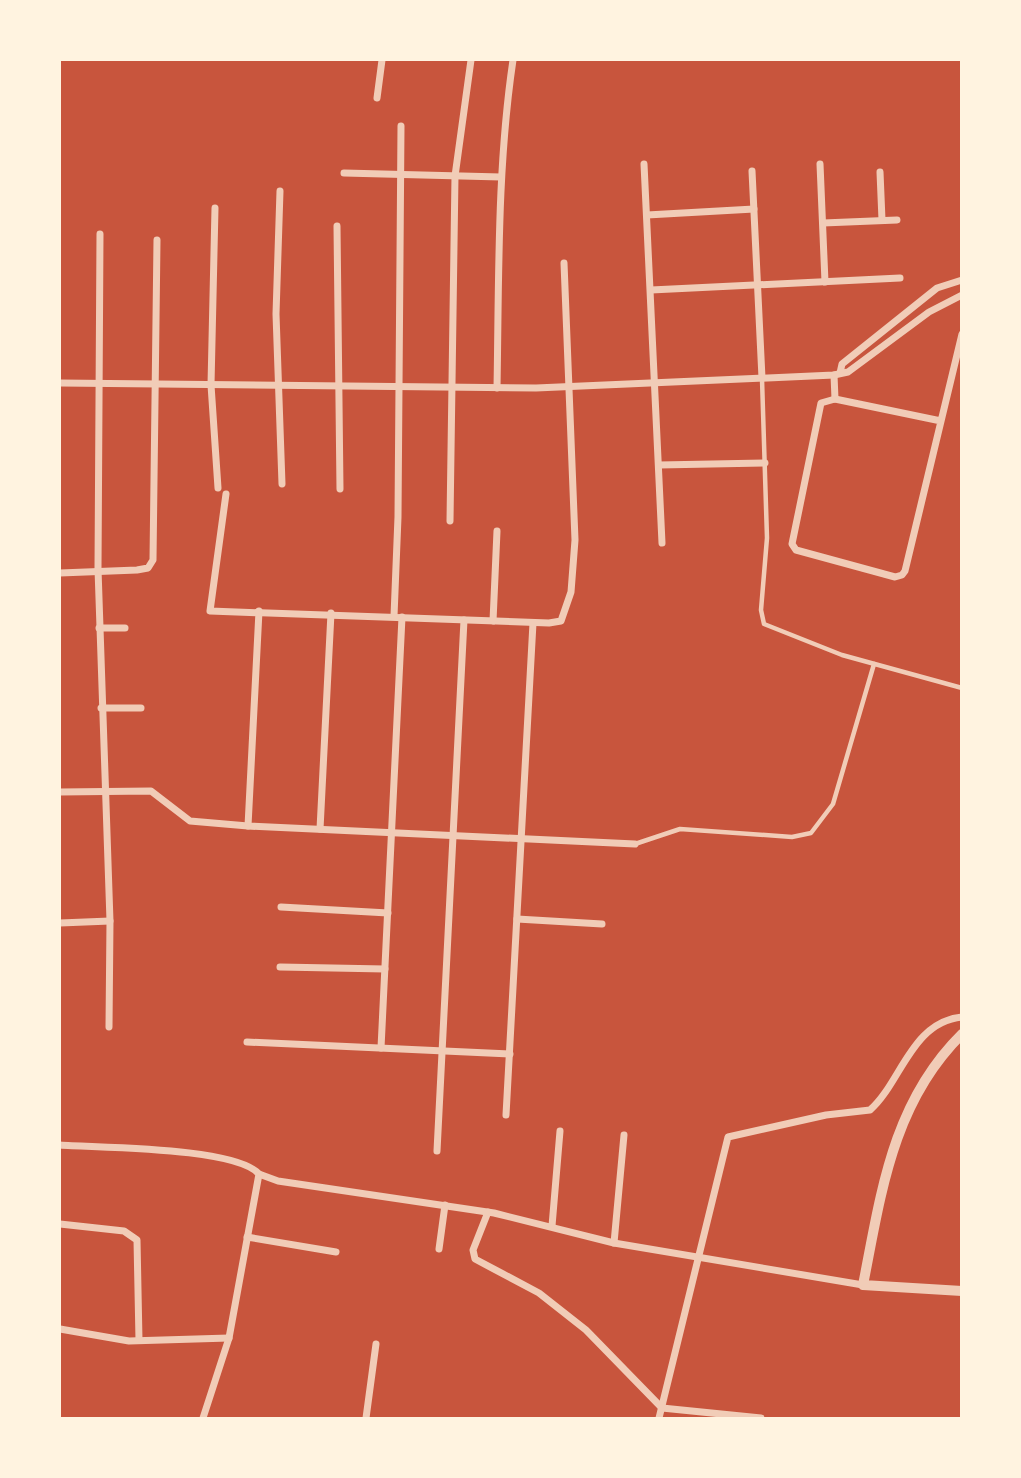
<svg xmlns="http://www.w3.org/2000/svg" width="1021" height="1478" viewBox="0 0 1021 1478" font-family="'Varela Round',sans-serif">
<style>
.lines{fill:none;stroke-linecap:round;stroke-linejoin:round}
.service{stroke:#f1ccb7;stroke-width:4.5}
.minor{stroke:#f1ccb7;stroke-width:7}
.tertiary{stroke:#f1ccb7;stroke-width:10}
</style>
<rect width="100%" height="100%" fill="#c8553d"/>
<g class="lines">
<!-- service -->
<g class="service">
<polyline points="762,379 767,538 761,610 764,624 842,655 962,688"/>
<polyline points="635,844 680,829 792,837 811,833 833,804 874,664"/>
</g>
<!-- minor -->
<g class="minor">
<polyline points="377,98 382,60"/>
<polyline points="644,164 662,543"/>
<polyline points="820,164 825,282"/>
<polyline points="752,171 762,378"/>
<polyline points="880,172 882,220"/>
<polyline points="344,173 501,177"/>
<polyline points="280,191 276,314 282,484"/>
<polyline points="215,208 211,385 218,488"/>
<polyline points="647,215 754,209"/>
<polyline points="823,223 897,220"/>
<polyline points="337,226 340,489"/>
<polyline points="100,234 98,569 110,921 109,1027"/>
<polyline points="651,290 900,278"/>
<polyline points="840,373 842,364 937,288 962,280"/>
<polyline points="834,375 835,399"/>
<polyline points="60,383 536,388 834,375 848,372 929,312 962,295"/>
<path d="M497 388C499 278 497 168 513 60"/>
<polyline points="941,421 835,399 821,403 792,544 796,550 895,577 902,575 905,571 962,334"/>
<polyline points="659,465 765,463"/>
<polyline points="226,494 210,611 549,623 561,621 571,592 575,540 564,263"/>
<polyline points="450,521 455,176 471,60"/>
<polyline points="60,573 137,570 148,568 153,560 157,240"/>
<polyline points="394,616 398,517 401,126"/>
<polyline points="493,621 497,531"/>
<polyline points="99,628 125,628"/>
<polyline points="101,708 141,708"/>
<polyline points="60,792 151,791 190,821 248,826 635,844"/>
<polyline points="248,826 259,611"/>
<polyline points="320,829 331,613"/>
<polyline points="281,907 388,913"/>
<polyline points="517,919 602,924"/>
<polyline points="60,923 110,921"/>
<polyline points="280,967 385,969"/>
<polyline points="247,1042 510,1054"/>
<polyline points="381,1048 402,617"/>
<polyline points="506,1115 533,623"/>
<path d="M60 1145C100 1148 235 1147 259 1174"/>
<polyline points="437,1151 464,620"/>
<polyline points="488,1212 473,1250 475,1259 539,1293 586,1330 662,1408 761,1418"/>
<polyline points="60,1224 124,1231 137,1240 139,1340"/>
<polyline points="552,1226 560,1131"/>
<polyline points="247,1237 336,1252"/>
<polyline points="614,1243 624,1135"/>
<polyline points="439,1249 445,1205"/>
<polyline points="60,1329 129,1341 229,1338"/>
<polyline points="203,1418 229,1338 259,1174 278,1181 494,1213 614,1243 863,1285"/>
<polyline points="366,1418 376,1344"/>
<path d="M659 1418 728 1137 826 1115 870 1110C901 1083 911 1022 962 1017"/>
</g>
<!-- tertiary -->
<path class="tertiary" d="M962 1034C892 1103 881 1194 863 1285L962 1291"/>
</g>
<!-- border -->
<rect width="1021" height="1478" fill="none" stroke="#fff3e0" stroke-width="122"/>
</svg>
